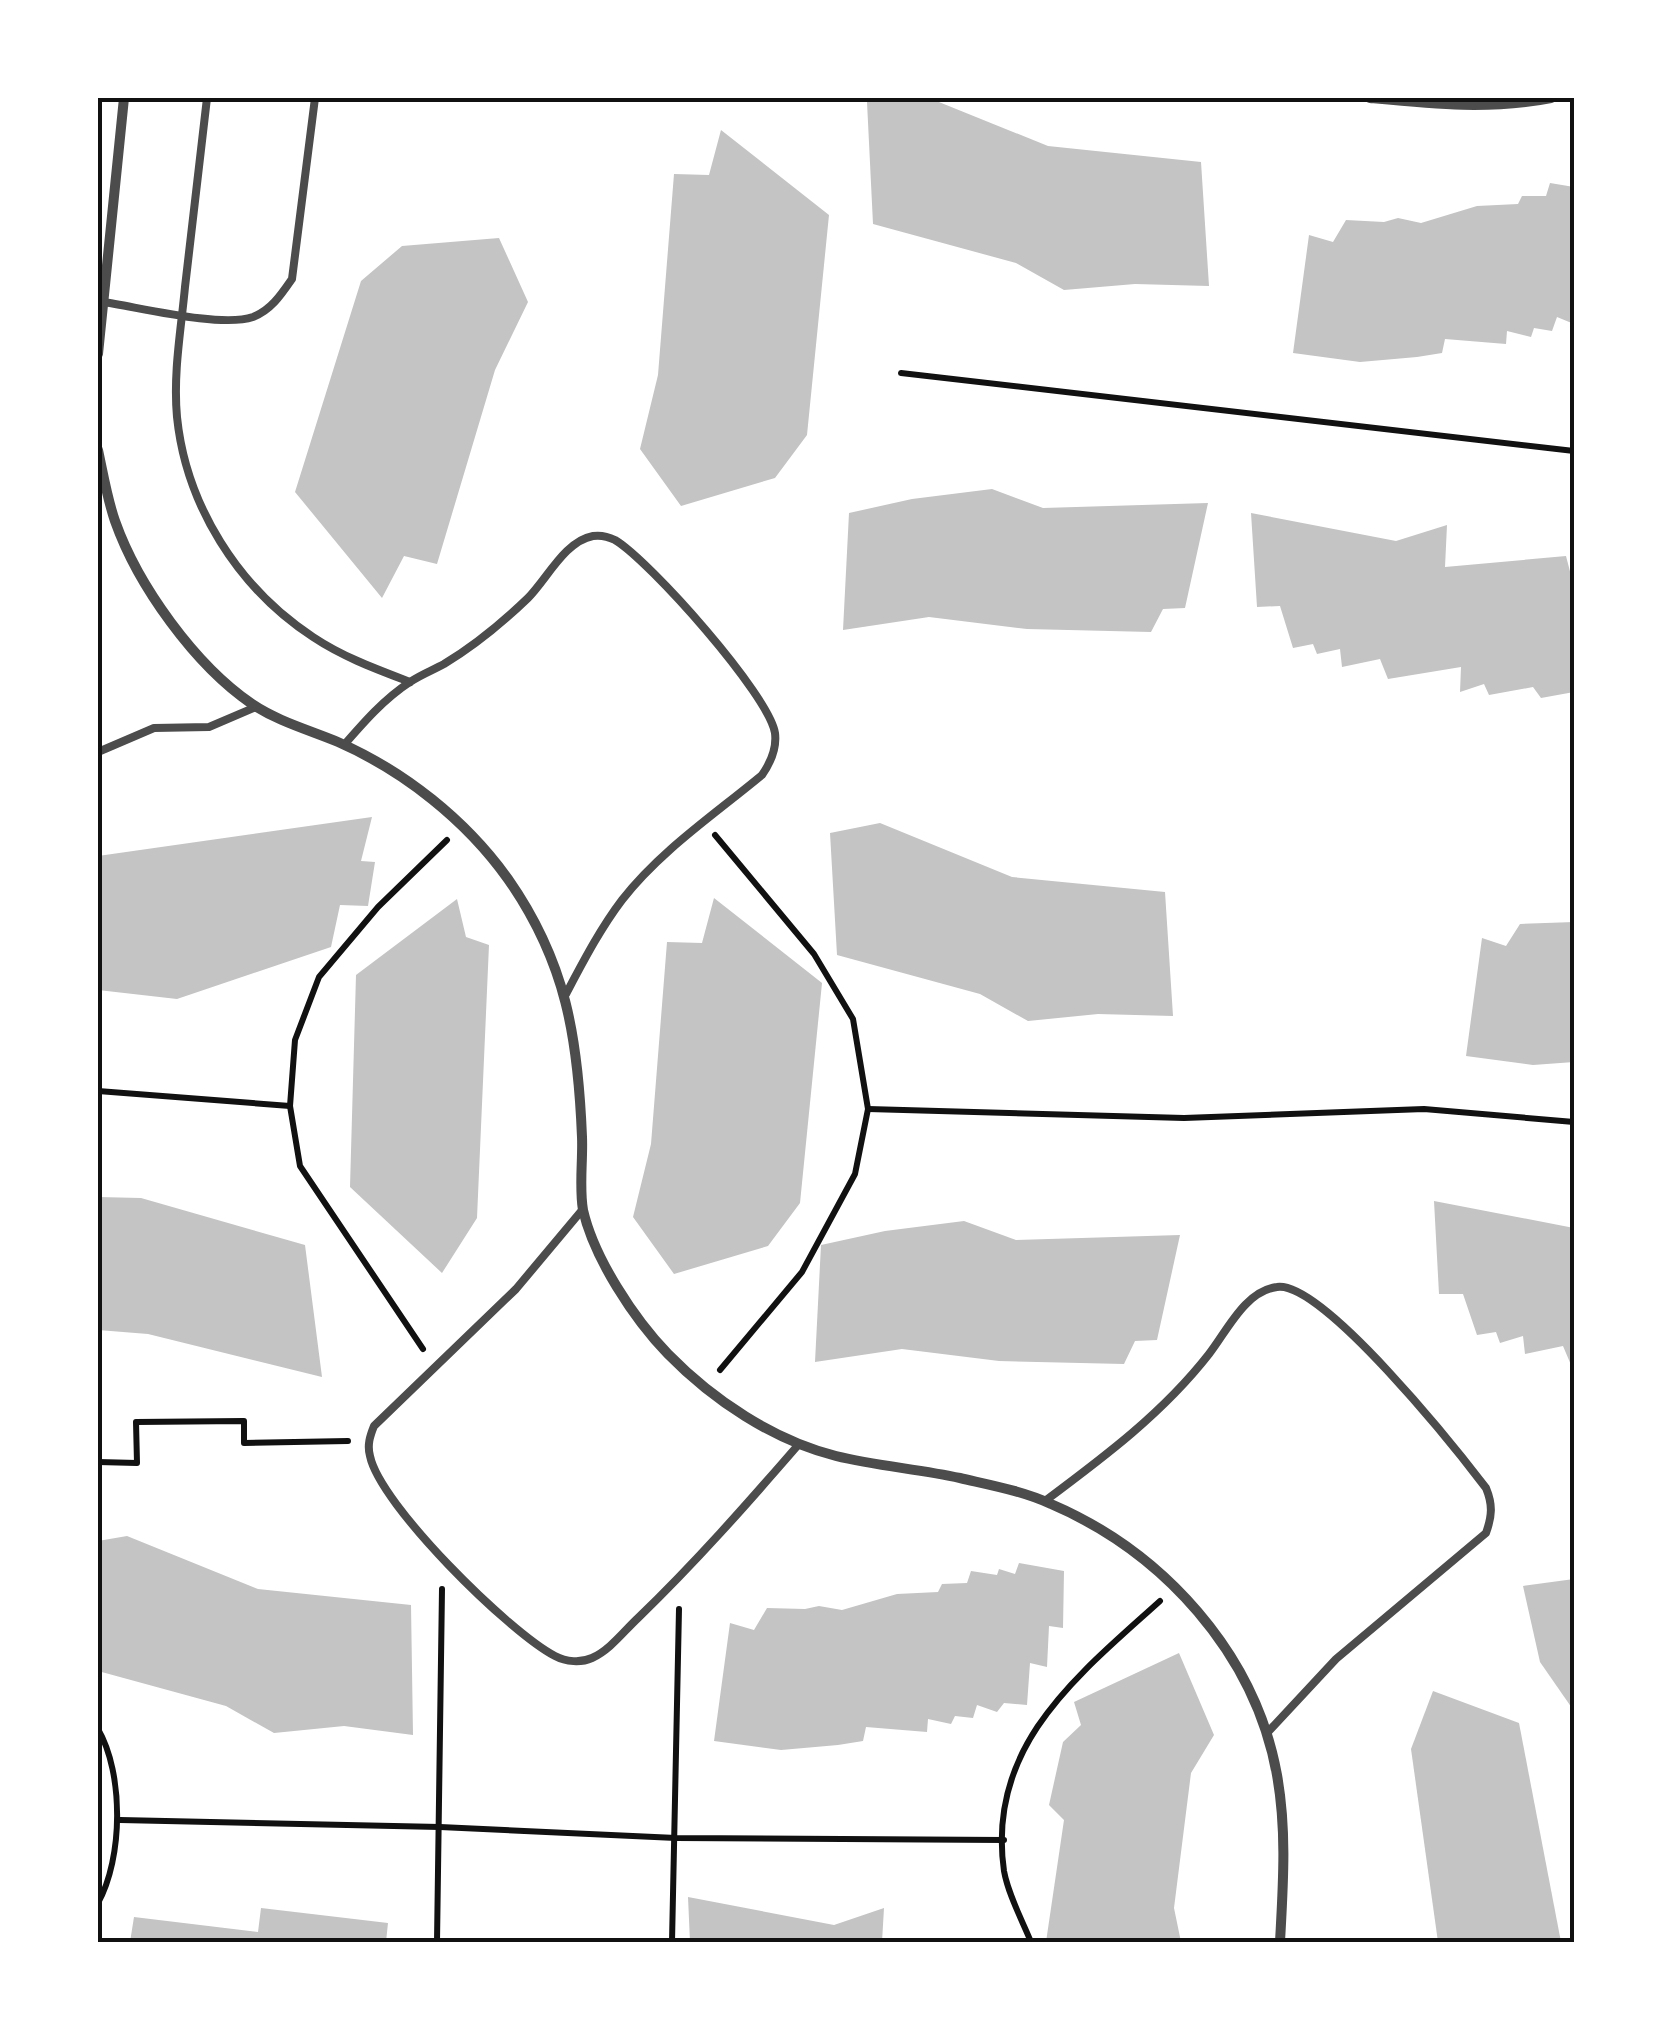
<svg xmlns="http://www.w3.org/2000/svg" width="1672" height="2040" viewBox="0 0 1672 2040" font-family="Bitter,serif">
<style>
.building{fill:#c4c4c4}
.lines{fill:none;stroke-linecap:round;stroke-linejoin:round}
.path{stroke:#111;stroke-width:6}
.service{stroke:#4c4c4c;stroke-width:8}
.minor{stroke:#4c4c4c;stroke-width:10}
.neatline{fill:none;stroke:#111;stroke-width:4}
</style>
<rect width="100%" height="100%" fill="#fff"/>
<!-- building -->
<g class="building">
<polygon points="891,98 929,98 1048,146 1201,162 1209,286 1135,284 1064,290 1016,263 873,224 867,102"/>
<polygon points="721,130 829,215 807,435 775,478 681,506 640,449 658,375 674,174 709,175"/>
<polygon points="1550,183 1574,187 1574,324 1557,317 1552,331 1534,328 1531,337 1507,331 1506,344 1445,339 1442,353 1417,357 1360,362 1293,353 1309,235 1333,242 1346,220 1384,222 1398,218 1421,223 1477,206 1518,204 1522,196 1546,196"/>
<polygon points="499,238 528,302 495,370 437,564 404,556 382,598 295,492 361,281 402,246"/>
<polygon points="992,489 1043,508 1208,503 1185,608 1163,609 1151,632 1027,629 929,617 843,630 849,513 912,499"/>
<polygon points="1251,513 1396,541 1447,525 1445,567 1566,556 1574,587 1574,692 1541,698 1533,687 1489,695 1484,684 1460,692 1461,667 1388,679 1380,659 1342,667 1340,649 1317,654 1313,644 1293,648 1280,606 1257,607"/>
<polygon points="372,817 361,861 375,862 368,906 340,905 331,947 177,999 98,990 98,856"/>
<polygon points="880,823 1012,877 1165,892 1173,1016 1098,1014 1028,1021 980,994 837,955 830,833"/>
<polygon points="714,898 822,983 800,1203 768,1246 674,1274 633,1217 651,1144 667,942 702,943"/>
<polygon points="457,899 466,937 489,945 477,1218 442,1273 350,1187 356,975"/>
<polygon points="1574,922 1574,1062 1533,1065 1466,1056 1482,938 1506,946 1520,924"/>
<polygon points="98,1197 141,1198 305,1245 322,1377 148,1334 98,1330"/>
<polygon points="1434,1201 1574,1228 1574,1372 1563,1346 1525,1354 1523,1336 1500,1343 1496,1332 1477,1335 1463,1294 1439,1294"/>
<polygon points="964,1221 1016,1240 1180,1235 1157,1340 1135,1341 1124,1364 999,1361 902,1349 815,1362 821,1245 885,1231"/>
<polygon points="127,1536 258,1589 411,1605 413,1735 344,1726 274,1733 226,1706 98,1671 98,1541"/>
<polygon points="1019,1563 1064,1571 1063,1628 1049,1626 1047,1667 1030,1663 1027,1705 1004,1703 997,1712 977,1705 973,1718 955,1716 951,1724 928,1719 927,1732 866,1727 863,1741 838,1745 781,1750 714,1741 730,1623 754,1630 767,1608 805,1609 819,1606 842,1610 897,1594 938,1592 942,1584 967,1583 971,1571 997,1575 999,1569 1015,1574"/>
<polygon points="1574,1579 1574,1711 1540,1662 1523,1586"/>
<polygon points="1179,1653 1214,1735 1191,1773 1174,1908 1181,1942 1046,1942 1064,1820 1049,1805 1063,1742 1081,1725 1074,1702"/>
<polygon points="1433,1691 1519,1723 1561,1942 1438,1942 1411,1749"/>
<polygon points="688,1897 834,1925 884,1908 882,1942 690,1942"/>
<polygon points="261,1908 388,1923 386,1942 130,1942 134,1917 258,1932"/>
</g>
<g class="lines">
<!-- path -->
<g class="path">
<polyline points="901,373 1574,451"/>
<polyline points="715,835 814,954 853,1019 868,1109 855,1174 802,1272 720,1370"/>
<polyline points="98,1091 290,1106"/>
<polyline points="868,1109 1184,1118 1424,1109 1574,1122"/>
<polyline points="423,1349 300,1166 290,1106 295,1040 319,977 378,907 447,840"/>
<polyline points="98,1462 137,1463 136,1422 244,1421 244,1443 348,1441"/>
<path d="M98 1729C124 1774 123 1858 98 1903"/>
<polyline points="120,1820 440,1827 676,1838 1004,1840"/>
<polyline points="437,1942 442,1589"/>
<polyline points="672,1942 679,1609"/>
<path d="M1031 1942C1022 1920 1008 1894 1004 1871 986 1746 1077 1676 1160 1601"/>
</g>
<!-- service -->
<g class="service">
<path d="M207 98C200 161 192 224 185 287 181 330 173 373 177 417 186 505 238 588 313 637 343 657 376 669 410 682"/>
<path d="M103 302C138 307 221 328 253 317 271 310 281 295 292 279L315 98"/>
<path d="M344 745C364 722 384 699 410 682 420 675 433 670 444 664 474 646 502 623 528 598 547 579 565 541 593 536 600 535 609 537 615 540 650 561 769 695 775 733 777 749 771 762 762 775 715 814 660 851 622 900 600 929 583 962 566 994"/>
<polyline points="98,752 154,728 209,727 256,707"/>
<path d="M583 1209 516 1289 374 1426C370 1436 367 1445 370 1456 380 1505 509 1632 555 1656 566 1662 581 1663 592 1658 610 1650 624 1631 638 1618 695 1563 747 1504 799 1444"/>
<path d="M1045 1501C1104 1457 1163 1413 1209 1354 1227 1331 1245 1291 1277 1287 1322 1280 1457 1450 1486 1488 1493 1505 1492 1516 1486 1533L1336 1659 1267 1733"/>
</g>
<!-- minor -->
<g class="minor">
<path d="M1370 98C1432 104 1490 110 1551 98"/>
<polyline points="98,354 124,98"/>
<path d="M98 450C103 473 107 498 115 521 138 586 195 665 252 704 277 721 309 730 338 742 404 771 466 820 508 879 566 962 578 1037 582 1137 583 1160 579 1187 583 1210 594 1258 634 1319 668 1354 713 1400 773 1440 836 1456 877 1466 919 1469 960 1478 990 1485 1023 1491 1051 1504 1163 1552 1255 1653 1277 1775 1287 1831 1283 1886 1280 1942"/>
</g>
</g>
<!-- border -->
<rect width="1672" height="2040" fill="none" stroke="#ffffff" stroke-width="200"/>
<rect x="100" y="100" width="1472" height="1840" class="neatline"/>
</svg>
